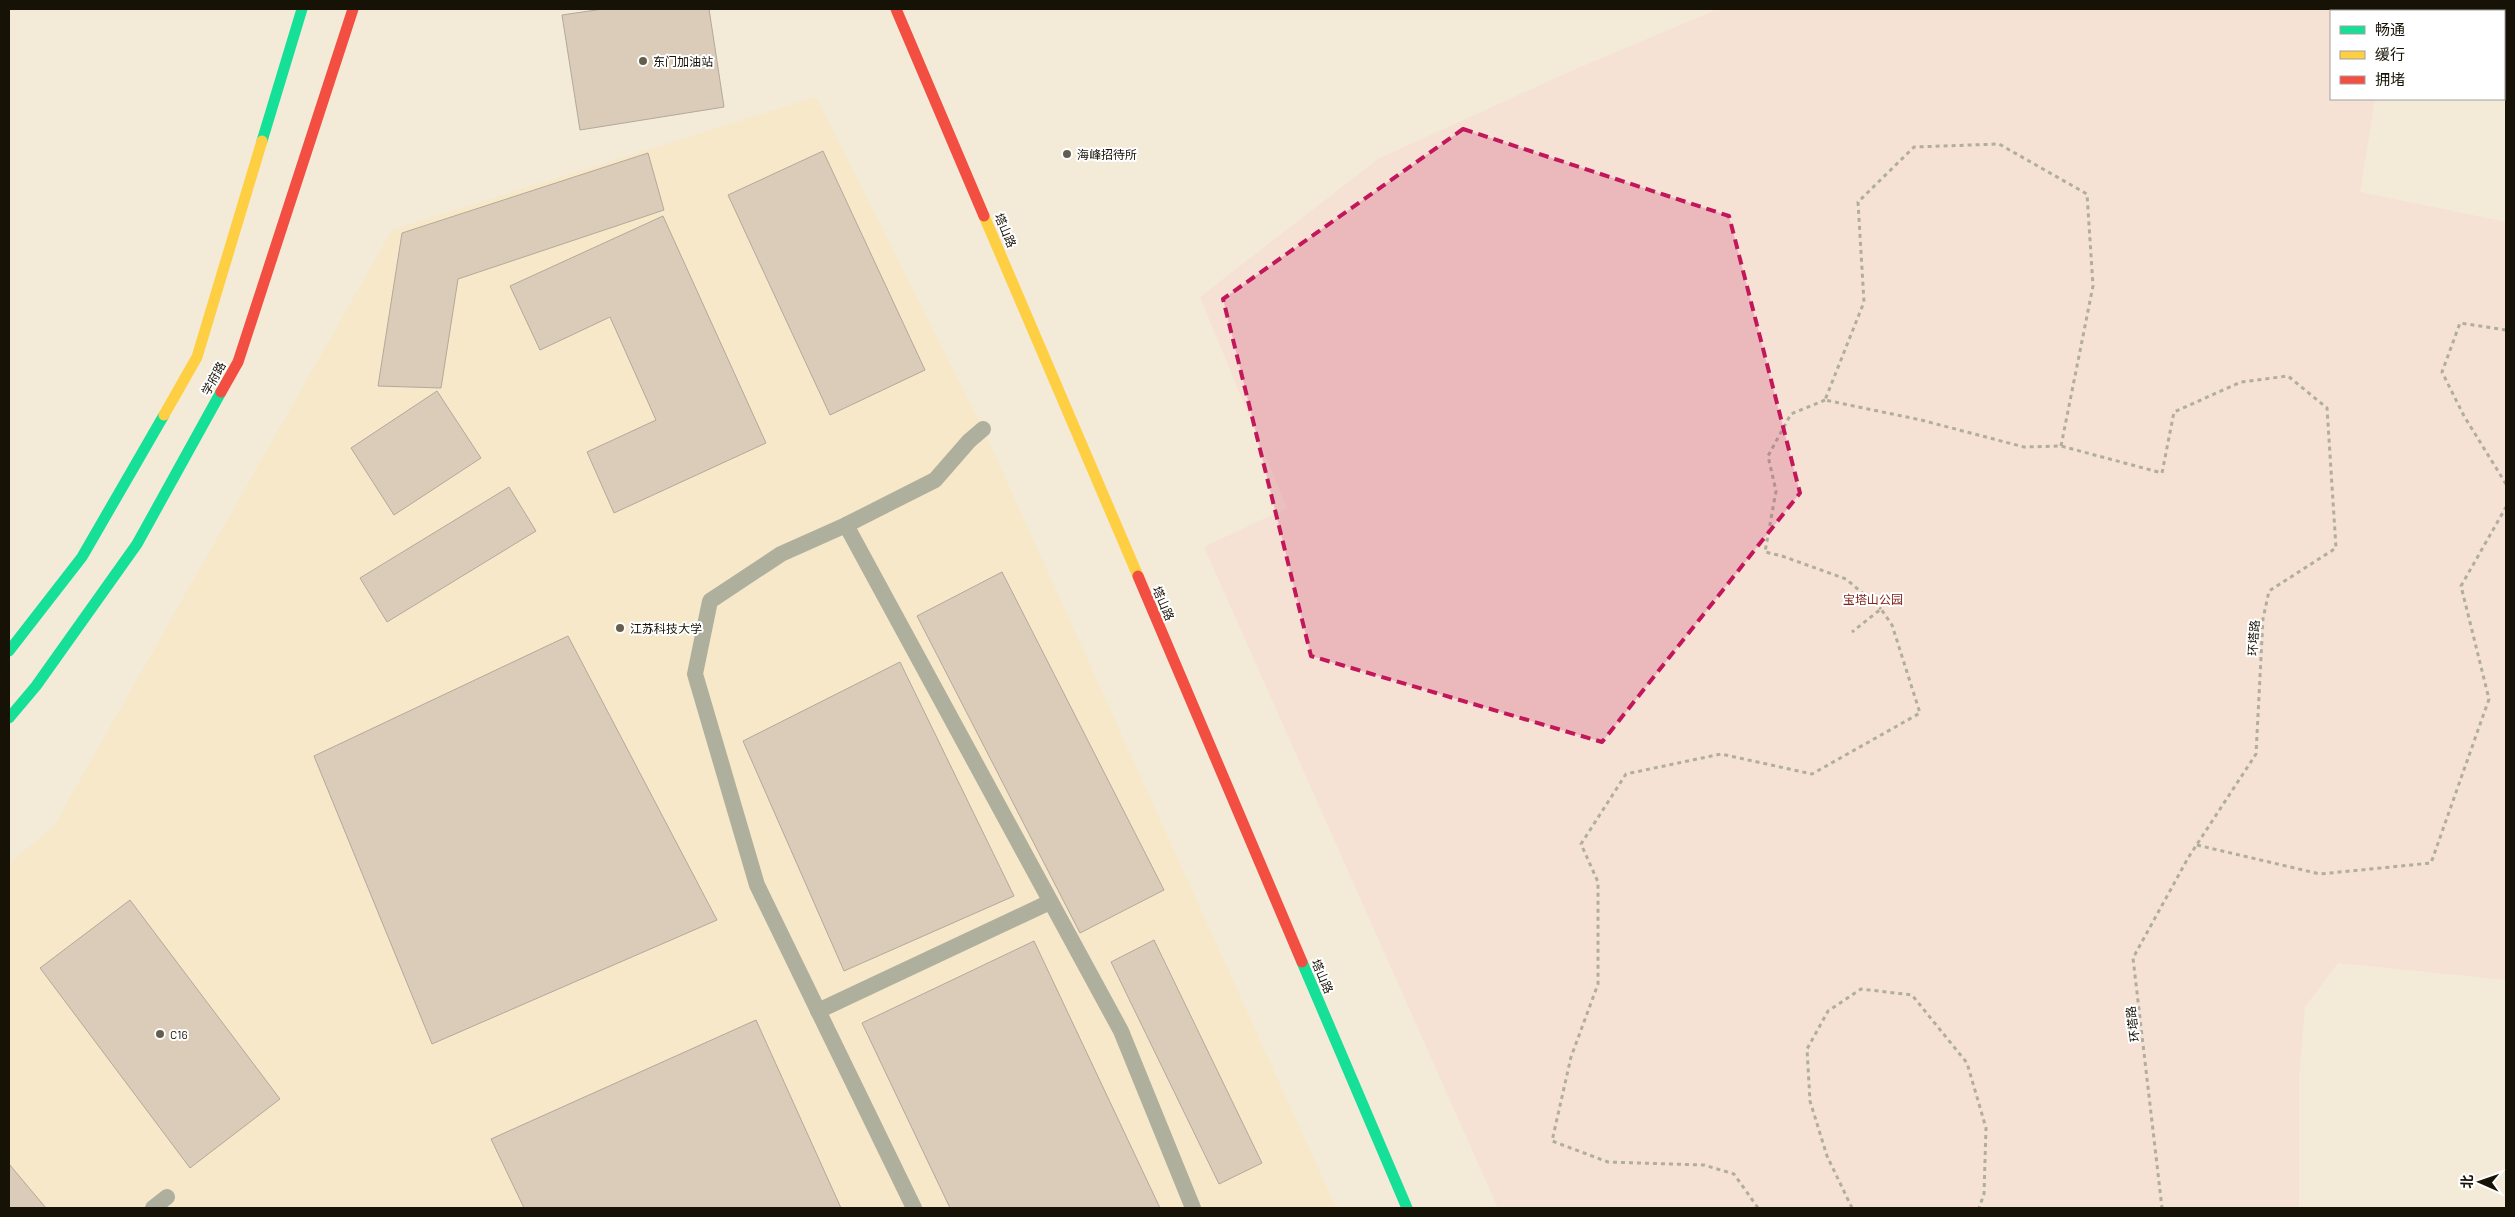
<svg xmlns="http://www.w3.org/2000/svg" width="2515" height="1217" viewBox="0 0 2515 1217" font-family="Barlow,'Noto Sans SC',sans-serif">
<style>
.built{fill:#f7e8c9}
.green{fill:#f6e1d5}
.building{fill:#dbcbb9;stroke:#b2a99c}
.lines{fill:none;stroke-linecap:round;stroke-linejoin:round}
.path{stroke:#afae9f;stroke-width:3;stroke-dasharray:4 4;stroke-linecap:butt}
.lane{stroke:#aeaf9d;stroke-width:16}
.fast{stroke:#16e098;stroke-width:11}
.slow{stroke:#ffcf43;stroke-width:11}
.jam{stroke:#f24e42;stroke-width:11}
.marked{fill:#c2185b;fill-opacity:0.2;stroke:#c2185b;stroke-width:4;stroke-dasharray:10 6;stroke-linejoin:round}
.poi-dot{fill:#645e4f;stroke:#fff;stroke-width:2}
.labels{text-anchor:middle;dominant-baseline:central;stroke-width:4;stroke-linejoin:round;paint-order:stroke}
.poi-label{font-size:12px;fill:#171206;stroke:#fff;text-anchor:start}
.street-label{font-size:12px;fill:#171206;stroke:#fff}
.park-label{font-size:12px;fill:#81231b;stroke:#fff}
</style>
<rect width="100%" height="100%" fill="#f3ead7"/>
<!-- built -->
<polygon class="built" points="816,97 983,429 1336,1208 9,1208 9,864 54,826 392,230"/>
<!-- green -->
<polygon class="green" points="1718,9 2386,9 2386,11 2331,11 2331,99 2375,99 2360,192 2506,222 2506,980 2338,963 2305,1007 2299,1077 2299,1208 1498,1208 1204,547 1287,508 1200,297 1378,159 1569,72"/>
<!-- building -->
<g class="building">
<polygon points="603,9 709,9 724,107 580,130 562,15"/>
<polygon points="823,151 925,370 830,415 728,195"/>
<polygon points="648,153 664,210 458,279 441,388 378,386 402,233"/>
<polygon points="663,216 766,443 614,513 587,452 656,420 610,317 540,350 510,286"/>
<polygon points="437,391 481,458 394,515 351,448"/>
<polygon points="509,487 536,531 387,622 360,578"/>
<polygon points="1002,572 1164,890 1080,933 917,616"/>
<polygon points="568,636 717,920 432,1044 314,756"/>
<polygon points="900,662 1014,896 844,971 743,741"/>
<polygon points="130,900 280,1099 190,1168 40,968"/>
<polygon points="1154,940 1262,1163 1219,1184 1111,962"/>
<polygon points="1034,941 1160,1208 950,1208 862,1023"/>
<polygon points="756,1020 841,1208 524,1208 491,1139"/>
<polygon points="9,1164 46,1208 9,1208"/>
</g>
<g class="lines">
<!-- path -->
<g class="path">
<polyline points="2506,330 2460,323 2442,372 2464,416 2506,484"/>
<polyline points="1825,400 1791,414 1768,456 1776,491 1765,552 1782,556 1846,579 1881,609"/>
<polyline points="2061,446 2093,286 2087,194 1999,144 1914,147 1858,202 1864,302 1825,400 1921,420 2024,447 2061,446 2162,473 2174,412 2241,382 2288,376 2327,408 2336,548 2269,591 2263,619 2256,754 2188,858 2133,958 2162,1208"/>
<polyline points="2197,845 2320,874 2431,863 2489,699 2461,586 2506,507"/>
<polyline points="1758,1208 1734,1174 1704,1165 1608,1162 1552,1141 1571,1057 1598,984 1598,882 1581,844 1626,774 1721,754 1812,774 1920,713 1892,625 1881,609 1852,632"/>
<polyline points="1852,1208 1827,1156 1810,1101 1807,1049 1828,1011 1861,989 1912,995 1967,1063 1986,1128 1984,1194 1979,1208"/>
</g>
<!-- lane -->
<g class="lane">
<polyline points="846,525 1121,1031 1193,1208"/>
<polyline points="818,1011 1050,902"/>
<polyline points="153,1208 167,1197"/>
<polyline points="914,1208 757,885 695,674 710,601 781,554 846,525 935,480 969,441 983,429"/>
</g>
<!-- fast -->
<g class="fast">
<polyline points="262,141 302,9"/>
<polyline points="9,651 82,557 164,415"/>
<polyline points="9,718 36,686 137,544 221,392"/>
<polyline points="1302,962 1407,1208"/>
</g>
<!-- slow -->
<g class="slow">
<polyline points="984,216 1138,576"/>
<polyline points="164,415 197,357 262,141"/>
</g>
<!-- jam -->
<g class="jam">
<polyline points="896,9 984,216"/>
<polyline points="221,392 238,362 353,9"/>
<polyline points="1138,576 1302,962"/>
</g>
</g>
<!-- marked area -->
<path class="marked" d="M1463 129 1729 216 1800 493 1602 742 1311 656 1223 299Z"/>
<!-- markers -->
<g class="poi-dot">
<circle cx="643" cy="61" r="5"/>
<circle cx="1067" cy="154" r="5"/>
<circle cx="620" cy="628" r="5"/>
<circle cx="160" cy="1034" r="5"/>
</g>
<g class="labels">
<!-- poi labels -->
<g class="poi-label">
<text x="653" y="61">东门加油站</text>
<text x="1077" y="154">海峰招待所</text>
<text x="630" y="628">江苏科技大学</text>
<text x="170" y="1034">C16</text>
</g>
<!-- street labels -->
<g class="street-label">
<text transform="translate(1006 230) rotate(67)">塔山路</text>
<text transform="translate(213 378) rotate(-61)">学府路</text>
<text transform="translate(1164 603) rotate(67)">塔山路</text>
<text transform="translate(2253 638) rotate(-86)">环塔路</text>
<text transform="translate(1323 976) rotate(67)">塔山路</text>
<text transform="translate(2132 1024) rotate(-97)">环塔路</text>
</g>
<!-- park labels -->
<g class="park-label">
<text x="1873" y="599">宝塔山公园</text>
</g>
</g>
<!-- border -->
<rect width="2515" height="1217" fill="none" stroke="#171206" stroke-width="20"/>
<!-- legend -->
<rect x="2330" y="10" width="175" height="90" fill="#ffffff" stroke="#a2a09b"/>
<rect x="2340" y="26" width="25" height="8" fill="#16e098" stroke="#a2a09b"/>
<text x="2375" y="35" font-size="15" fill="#171206">畅通</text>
<rect x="2340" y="51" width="25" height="8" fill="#ffcf43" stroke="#a2a09b"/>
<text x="2375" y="60" font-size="15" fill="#171206">缓行</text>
<rect x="2340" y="76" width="25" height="8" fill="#f24e42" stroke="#a2a09b"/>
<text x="2375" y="85" font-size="15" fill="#171206">拥堵</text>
<!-- north arrow -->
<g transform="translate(2480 1182) rotate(272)" stroke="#ffffff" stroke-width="4" paint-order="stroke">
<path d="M0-4L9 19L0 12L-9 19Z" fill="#171206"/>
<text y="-8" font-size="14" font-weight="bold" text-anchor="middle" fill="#171206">北</text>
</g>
</svg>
